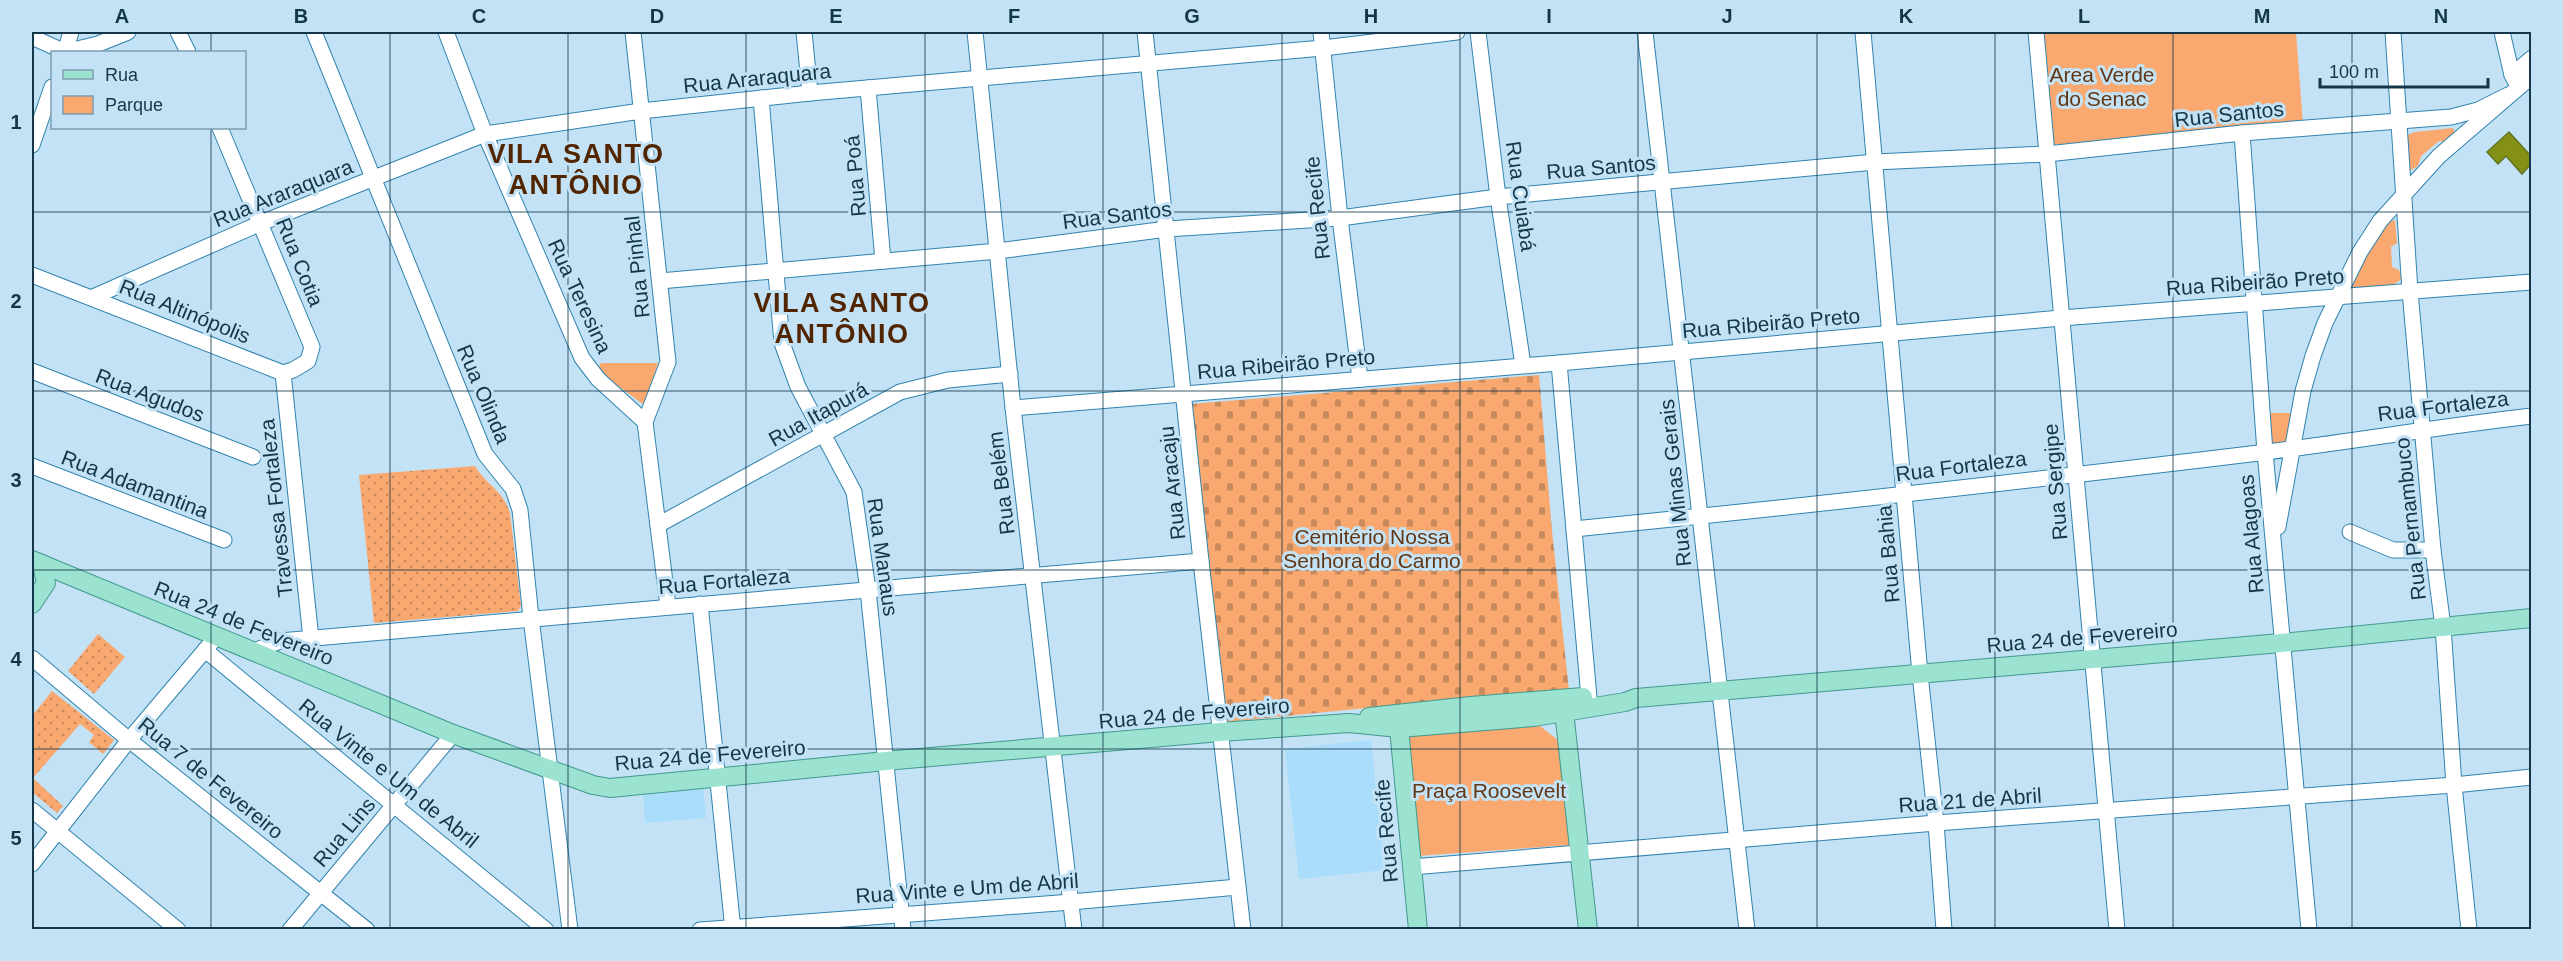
<svg xmlns="http://www.w3.org/2000/svg" width="2563" height="961" viewBox="0 0 2563 961" font-family="Arial,sans-serif">
<style>
.built{fill:#aaddfb}
.grass{fill:url(#grass-dots)}
.cemetery{fill:url(#cemetery-stones)}
.green{fill:#f9a86f}
.water{fill:#849016;stroke:#627525;stroke-width:1.5}
.lines{fill:none;stroke-linecap:round;stroke-linejoin:round}
.minor-casing{stroke:#3183ae;stroke-width:17}
.major-casing{stroke:#41998e;stroke-width:20}
.minor{stroke:#fff;stroke-width:15}
.major{stroke:#9be2d1;stroke-width:18}
.grid{fill:none;stroke:#143649;stroke-width:1.5;stroke-opacity:0.55}
.labels{text-anchor:middle;dominant-baseline:central;stroke-width:6;stroke-linejoin:round;paint-order:stroke}
.park-label{font-size:21px;fill:#623612;stroke:#c4e2f5}
.street-label{font-size:21px;fill:#143649;stroke:#c4e2f5}
.district-label{font-size:27px;font-weight:bold;letter-spacing:1.5px;fill:#502500;stroke:#c4e2f5}
.neatline{fill:none;stroke:#143649;stroke-width:2}
.grid-label{font-size:20px;text-anchor:middle;font-weight:bold;fill:#143649}
</style>
<defs>
<pattern id="grass-dots" width="8" height="8" patternUnits="userSpaceOnUse" patternTransform="scale(1.5)"><rect width="8" height="8" fill="#f9a86f"/><path d="M2 2h.1M6 6h.1" fill="none" stroke="#c88a5d" stroke-width="1.8" stroke-linecap="round"/></pattern>
<pattern id="cemetery-stones" width="16" height="16" patternUnits="userSpaceOnUse" patternTransform="scale(1.5)"><rect width="16" height="16" fill="#f9a86f"/><path d="M2 7V4a2 2 0 0 1 4 0v3zM10 15v-3a2 2 0 0 1 4 0v3z" fill="#c88a5d"/></pattern>
</defs>
<rect width="100%" height="100%" fill="#c4e2f5"/>
<!-- built -->
<g class="built">
<polygon points="1371,740 1385,870 1299,879 1285,749"/>
<polygon points="703,789 706,818 645,823 643,795"/>
</g>
<!-- grass -->
<g class="grass">
<path d="M475 466C486 485 503 490 510 513L521 606 518 611 374 623 359 475Z"/>
<polygon points="98,634 125,657 94,694 68,671"/>
<polygon points="52,691 114,740 103,754 89,742 94,735 80,724 33,778 63,806 57,813 32,792 32,716"/>
</g>
<!-- cemetery -->
<polygon class="cemetery" points="1539,375 1552,531 1569,691 1398,705 1225,722 1191,404"/>
<!-- green -->
<g class="green">
<polygon points="2044,32 2296,32 2303,125 2051,145"/>
<polygon points="2453,128 2455,133 2445,142 2439,141 2421,156 2418,166 2409,171 2407,135 2415,132"/>
<path d="M2395 220 2397 243 2391 247 2392 267 2399 270 2402 278C2392 290 2367 290 2353 288L2351 281C2360 267 2379 223 2395 220Z"/>
<polygon points="601,363 658,363 644,405 602,374 598,368"/>
<polygon points="2265,413 2297,413 2292,442 2267,444"/>
<polygon points="1540,726 1563,744 1571,845 1417,856 1405,734"/>
</g>
<!-- water -->
<polygon class="water" points="2509,132 2531,156 2531,164 2522,174 2506,156 2498,164 2487,152"/>
<g class="lines">
<defs>
<g id="minor">
<polyline points="178,32 188,52"/>
<polyline points="314,32 485,454 513,489 520,510 531,618 570,930"/>
<polyline points="446,32 485,134 582,358 598,379 645,422 668,606"/>
<polyline points="633,32 668,362 645,422"/>
<polyline points="804,32 810,93"/>
<polyline points="975,32 1013,408 1074,930"/>
<polyline points="1145,32 1201,561 1243,930"/>
<polyline points="1321,32 1340,218 1360,379"/>
<polyline points="1478,32 1498,197 1523,365"/>
<polyline points="1645,32 1747,930"/>
<polyline points="1863,32 1920,674 1936,823 1944,930"/>
<polyline points="2036,32 2117,930"/>
<polyline points="2393,32 2410,291 2433,550 2443,627 2454,785 2469,930"/>
<polyline points="2502,32 2512,75 2518,86"/>
<polyline points="32,37 65,52"/>
<polyline points="65,52 98,44 128,32"/>
<polyline points="65,52 71,32"/>
<polyline points="2512,75 2532,58"/>
<polyline points="868,88 883,261"/>
<polyline points="761,98 782,343 798,387 854,492 868,590 903,930"/>
<polyline points="2242,133 2265,452 2309,930"/>
<polyline points="32,145 52,87"/>
<polyline points="32,275 283,373 293,370 308,361 312,347 220,128"/>
<polyline points="660,281 998,251 1167,229 1340,218 1498,197 1875,162 2047,154 2242,133 2451,117 2478,110 2508,95"/>
<polyline points="93,297 261,223 485,134 641,111 810,93 1323,48 1457,32"/>
<polyline points="1559,363 1589,697"/>
<polyline points="32,371 253,457"/>
<polyline points="283,373 311,639"/>
<polyline points="1013,408 1559,363 2061,318 2532,282"/>
<polyline points="32,466 224,540"/>
<polyline points="658,525 900,392 948,380 1010,374"/>
<polyline points="2278,527 2303,391 2313,356 2325,323 2360,252 2380,221 2439,156 2532,76"/>
<path d="M1574 529C1805 506 2036 480 2267 452 2356 441 2443 426 2532 416"/>
<polyline points="2350,532 2393,550 2433,550"/>
<polyline points="700,604 733,930"/>
<polyline points="205,650 546,930"/>
<polyline points="254,651 280,641 1201,561"/>
<polyline points="32,658 129,740 367,930"/>
<polyline points="32,810 178,930"/>
<polyline points="32,864 129,740 211,643"/>
<polyline points="1412,867 1936,823 2454,785 2532,777"/>
<polyline points="290,930 453,734"/>
<polyline points="700,930 1071,902 1238,887"/>
</g>
<g id="major">
<polyline points="32,560 453,734 593,785 610,788 896,760 1220,732 1349,723 1399,728 1534,717 1625,702 1636,698 2281,643 2532,618"/>
<polyline points="32,604 46,583 42,564"/>
<polyline points="1564,711 1588,930"/>
<polyline points="1369,717 1471,706 1583,697"/>
<polyline points="1406,720 1399,728 1418,930"/>
</g>
</defs>
<!-- minor casing -->
<use href="#minor" class="minor-casing"/>
<!-- major casing -->
<use href="#major" class="major-casing"/>
<!-- minor -->
<use href="#minor" class="minor"/>
<!-- major -->
<use href="#major" class="major"/>
</g>
<!-- grid -->
<path class="grid" d="M211 32V52M390 32V930M568 32V930M746 32V930M925 32V930M1103 32V930M1282 32V930M1460 32V930M1638 32V930M1817 32V930M1995 32V930M2173 32V930M2352 32V930M211 128V930M32 212H2532M32 391H2532M32 570H2532M32 749H2532"/>
<g class="labels">
<!-- park labels -->
<g class="park-label">
<text x="2102" y="74">Area Verde<tspan x="2102" dy="24">do Senac</tspan></text>
<text x="1372" y="536">Cemitério Nossa<tspan x="1372" dy="24">Senhora do Carmo</tspan></text>
<text x="1489" y="790">Praça Roosevelt</text>
</g>
<!-- street labels -->
<g class="street-label">
<text transform="translate(757 78) rotate(-6)">Rua Araraquara</text>
<text transform="translate(2229 114) rotate(-6)">Rua Santos</text>
<text transform="translate(1601 167) rotate(-5)">Rua Santos</text>
<text transform="translate(855 176) rotate(-95)">Rua Poá</text>
<text transform="translate(283 193) rotate(-22)">Rua Araraquara</text>
<text transform="translate(1521 196) rotate(82)">Rua Cuiabá</text>
<text transform="translate(1317 208) rotate(-96)">Rua Recife</text>
<text transform="translate(1117 215) rotate(-7)">Rua Santos</text>
<text transform="translate(300 262) rotate(68)">Rua Cotia</text>
<text transform="translate(637 267) rotate(-96)">Rua Pinhal</text>
<text transform="translate(2255 282) rotate(-4)">Rua Ribeirão Preto</text>
<text transform="translate(580 296) rotate(65)">Rua Teresina</text>
<text transform="translate(185 311) rotate(22)">Rua Altinópolis</text>
<text transform="translate(1771 323) rotate(-5)">Rua Ribeirão Preto</text>
<text transform="translate(1286 364) rotate(-5)">Rua Ribeirão Preto</text>
<text transform="translate(484 394) rotate(67)">Rua Olinda</text>
<text transform="translate(150 395) rotate(21)">Rua Agudos</text>
<text transform="translate(2443 406) rotate(-7)">Rua Fortaleza</text>
<text transform="translate(818 414) rotate(-29)">Rua Itapurá</text>
<text transform="translate(1961 466) rotate(-7)">Rua Fortaleza</text>
<text transform="translate(2055 482) rotate(-95)">Rua Sergipe</text>
<text transform="translate(1001 483) rotate(-97)">Rua Belém</text>
<text transform="translate(1172 483) rotate(-96)">Rua Aracaju</text>
<text transform="translate(1675 483) rotate(-96)">Rua Minas Gerais</text>
<text transform="translate(135 484) rotate(21)">Rua Adamantina</text>
<text transform="translate(276 508) rotate(-96)">Travessa Fortaleza</text>
<text transform="translate(2410 519) rotate(-96)">Rua Pernambuco</text>
<text transform="translate(2251 534) rotate(-95)">Rua Alagoas</text>
<text transform="translate(1888 554) rotate(-95)">Rua Bahia</text>
<text transform="translate(883 557) rotate(82)">Rua Manaus</text>
<text transform="translate(724 581) rotate(-5)">Rua Fortaleza</text>
<text transform="translate(244 623) rotate(22)">Rua 24 de Fevereiro</text>
<text transform="translate(2082 637) rotate(-5)">Rua 24 de Fevereiro</text>
<text transform="translate(1194 713) rotate(-5)">Rua 24 de Fevereiro</text>
<text transform="translate(710 755) rotate(-5)">Rua 24 de Fevereiro</text>
<text transform="translate(389 773) rotate(39)">Rua Vinte e Um de Abril</text>
<text transform="translate(211 778) rotate(39)">Rua 7 de Fevereiro</text>
<text transform="translate(1970 800) rotate(-4)">Rua 21 de Abril</text>
<text transform="translate(1386 831) rotate(-95)">Rua Recife</text>
<text transform="translate(344 832) rotate(-50)">Rua Lins</text>
<text transform="translate(967 888) rotate(-4)">Rua Vinte e Um de Abril</text>
</g>
<!-- district labels -->
<g class="district-label">
<text x="576" y="154">VILA SANTO<tspan x="576" dy="31">ANTÔNIO</tspan></text>
<text x="842" y="303">VILA SANTO<tspan x="842" dy="31">ANTÔNIO</tspan></text>
</g>
</g>
<!-- border -->
<rect width="2563" height="961" fill="none" stroke="#c4e2f5" stroke-width="66"/>
<!-- legend -->
<rect x="51" y="51" width="195" height="78" fill="#c4e2f5" stroke="#7e9db0" stroke-width="1.5"/>
<rect x="63" y="70" width="30" height="9" fill="#9be2d1" stroke="#7e9db0" stroke-width="1.5"/>
<text x="105" y="81" font-size="18" fill="#143649">Rua</text>
<rect x="63" y="96" width="30" height="18" fill="#f9a86f" stroke="#7e9db0" stroke-width="1.5"/>
<text x="105" y="111" font-size="18" fill="#143649">Parque</text>
<!-- scale -->
<path d="M2320 78v9h168v-9" fill="none" stroke="#143649" stroke-width="3"/>
<text x="2329" y="78" font-size="18" fill="#143649" stroke="#c4e2f5" stroke-width="4.5" paint-order="stroke">100 m</text>
<rect x="33" y="33" width="2497" height="895" class="neatline"/>
<g class="grid-label">
<text x="122" y="23">A</text>
<text x="301" y="23">B</text>
<text x="479" y="23">C</text>
<text x="657" y="23">D</text>
<text x="836" y="23">E</text>
<text x="1014" y="23">F</text>
<text x="1192" y="23">G</text>
<text x="1371" y="23">H</text>
<text x="1549" y="23">I</text>
<text x="1727" y="23">J</text>
<text x="1906" y="23">K</text>
<text x="2084" y="23">L</text>
<text x="2262" y="23">M</text>
<text x="2441" y="23">N</text>
<text x="16" y="129">1</text>
<text x="16" y="308">2</text>
<text x="16" y="487">3</text>
<text x="16" y="666">4</text>
<text x="16" y="845">5</text>
</g>
</svg>
